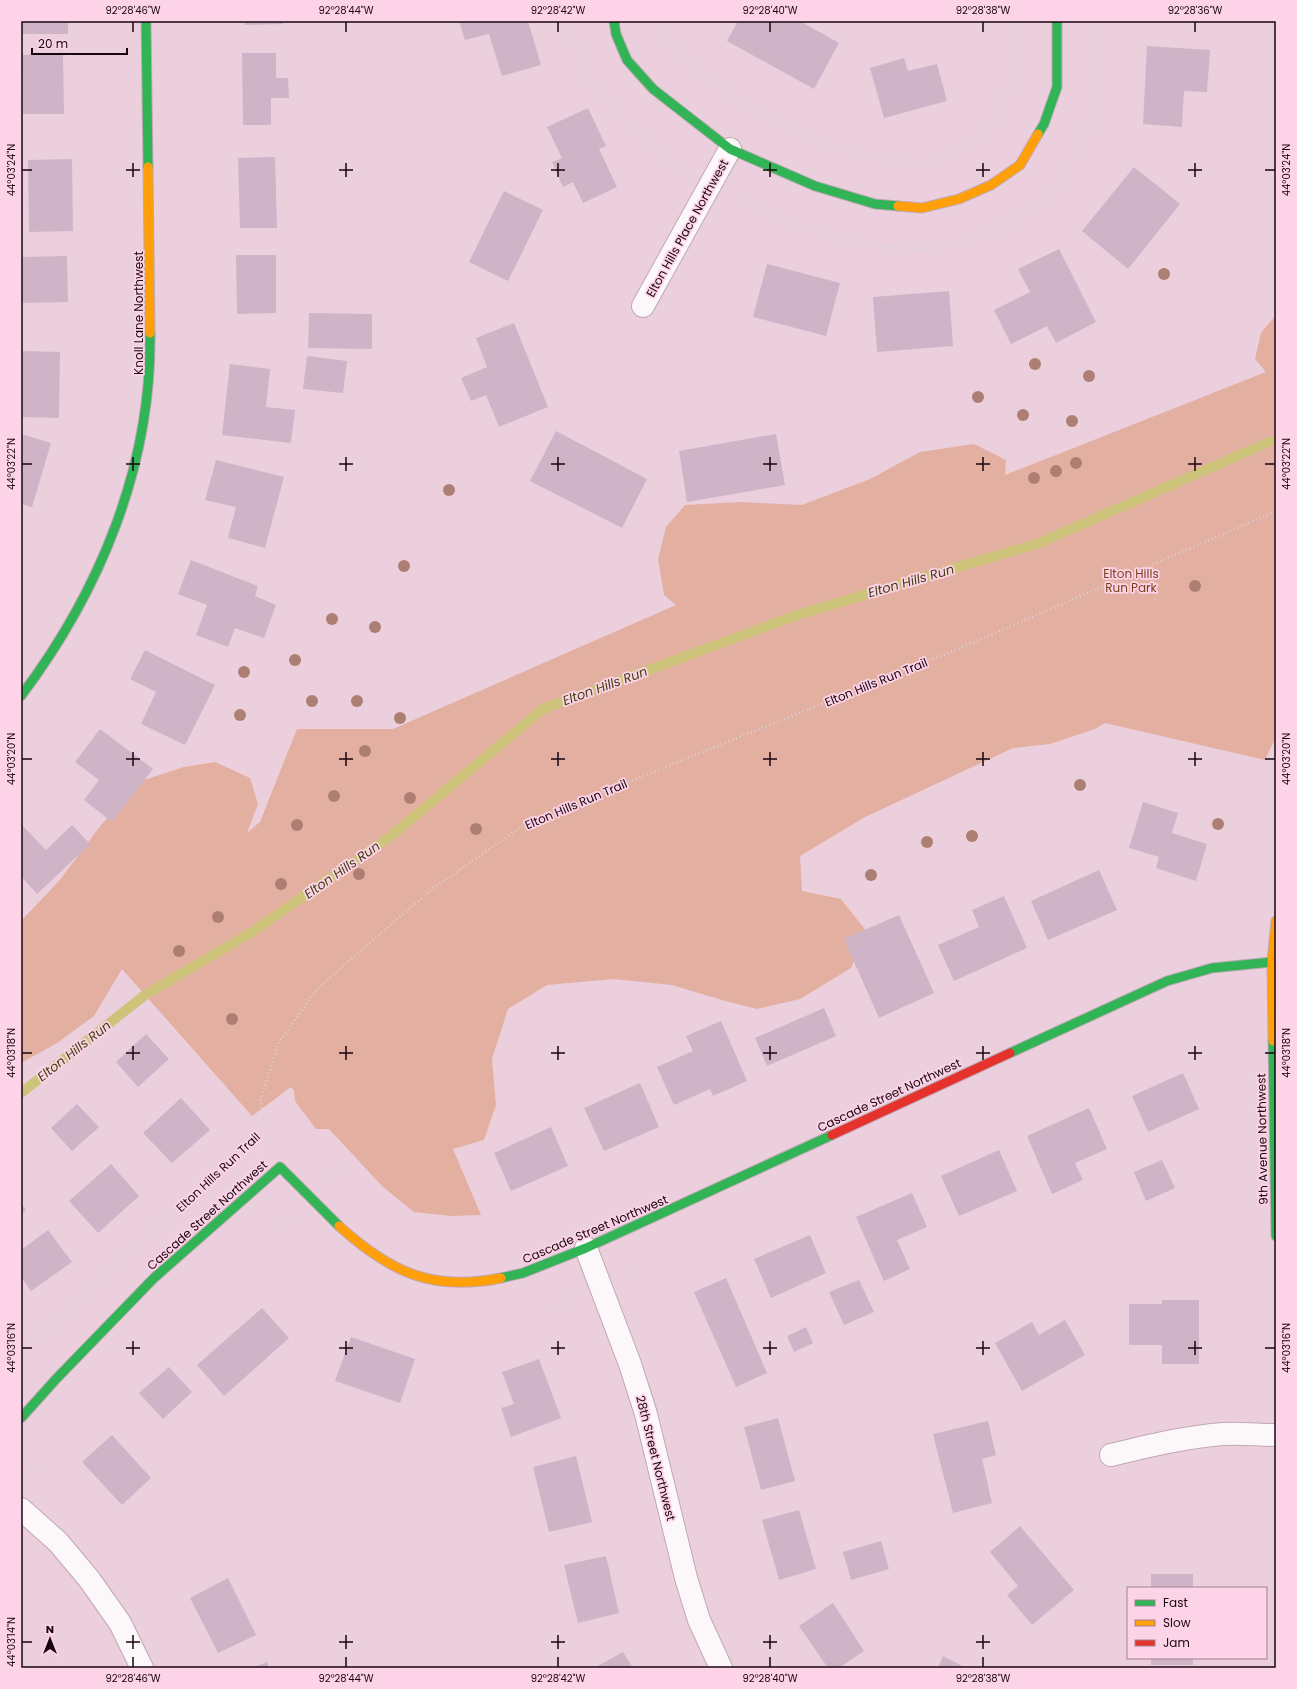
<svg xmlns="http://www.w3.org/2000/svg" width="1297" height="1689" viewBox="0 0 1297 1689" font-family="Poppins,sans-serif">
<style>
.green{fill:#e3afa0}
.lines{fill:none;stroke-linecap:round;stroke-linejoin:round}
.stream{stroke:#cec37b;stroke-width:10}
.building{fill:#cfb4c8}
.street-casing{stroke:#c1a8b5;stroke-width:24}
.fast-casing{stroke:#c1a8b5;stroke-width:11}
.slow-casing{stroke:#c1a8b5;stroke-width:11}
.jam-casing{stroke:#c1a8b5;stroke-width:11}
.path{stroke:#dad2d5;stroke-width:2.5;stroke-dasharray:1 3;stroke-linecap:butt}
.street{stroke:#fcf8fa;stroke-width:22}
.fast{stroke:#30b455;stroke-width:9}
.slow{stroke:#ff9f0a;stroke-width:9}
.jam{stroke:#e5322d;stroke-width:9}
.tree{fill:#ad7f72}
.ticks{fill:none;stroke:#190510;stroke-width:1.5}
.labels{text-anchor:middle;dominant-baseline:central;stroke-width:3.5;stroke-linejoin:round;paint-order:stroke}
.street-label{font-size:12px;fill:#190510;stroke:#fdd4e7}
.park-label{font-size:12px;fill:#7b3e1b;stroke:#fdd4e7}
.water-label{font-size:13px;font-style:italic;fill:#413f12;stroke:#fdd4e7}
.neatline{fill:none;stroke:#190510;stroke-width:1.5}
.ticks-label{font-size:10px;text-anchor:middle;fill:#190510}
</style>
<rect width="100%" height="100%" fill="#ebcfdd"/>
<!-- green -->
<polygon class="green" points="1276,315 1276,737 1265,760 1105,723 1095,729 1050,744 1013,748 865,817 800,856 802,891 841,899 867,932 851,968 800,999 757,1009 722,1000 672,985 613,979 547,985 508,1009 492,1059 496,1105 484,1140 453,1149 481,1215 451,1216 414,1212 383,1187 329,1129 316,1129 295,1101 294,1091 291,1087 252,1116 122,969 94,1016 57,1043 21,1063 21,921 59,881 101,825 138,782 184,767 215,762 250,778 258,804 247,833 260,822 297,729 393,729 676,605 664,595 658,559 666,527 685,505 740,502 802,505 870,479 920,452 974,444 1006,460 1005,475 1266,372 1255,359 1261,333"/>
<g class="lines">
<!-- stream -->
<polyline class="stream" points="21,1093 145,995 252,932 391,836 543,709 797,615 1039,543 1269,442 1276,440"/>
</g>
<!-- building -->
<g class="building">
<rect x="21" y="21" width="47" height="13"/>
<polygon points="245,21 283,21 283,24 245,25"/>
<polygon points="459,21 528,21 541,65 502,76 489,34 465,40"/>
<polygon points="738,21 800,21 839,43 814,89 727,41"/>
<polygon points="1147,46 1210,50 1207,92 1184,91 1182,127 1143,124"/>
<polygon points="242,53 276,53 276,78 288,78 289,98 271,98 271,125 243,125"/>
<polygon points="63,54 64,114 23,114 22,55"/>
<polygon points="904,58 908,71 937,64 947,101 884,118 870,68"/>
<polygon points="588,108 606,146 599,149 617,187 583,203 573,182 563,187 552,162 562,158 547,127"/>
<polygon points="275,157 277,228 240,228 238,158"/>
<polygon points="72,159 73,231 29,232 28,160"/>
<polygon points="1134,167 1180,204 1128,269 1082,231"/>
<polygon points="504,191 543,210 508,281 469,262"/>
<polygon points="1059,249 1096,322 1056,343 1047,326 1011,344 994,310 1030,292 1018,269"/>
<polygon points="236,255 276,255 276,313 237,314"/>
<polygon points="67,256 68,302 21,303 21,257"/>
<polygon points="767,264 840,283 826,336 753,317"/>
<polygon points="949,291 953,346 877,352 873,297"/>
<polygon points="309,313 372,314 372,349 308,348"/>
<polygon points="514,323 548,407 499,427 486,395 471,401 461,378 487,367 476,338"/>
<polygon points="21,351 60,352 59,418 21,417"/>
<polygon points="307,356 347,361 343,393 303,389"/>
<polygon points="230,364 270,369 266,407 295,410 291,443 222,435"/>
<polygon points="556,431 647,479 622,528 530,481"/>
<polygon points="21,434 51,443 32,507 21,504"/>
<polygon points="776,434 785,485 687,502 679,451"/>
<polygon points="216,460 284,477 265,548 228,538 236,507 205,500"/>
<polygon points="191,560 258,586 255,596 276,605 264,638 235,628 228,647 196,635 207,605 178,594"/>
<polygon points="145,650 215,685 185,745 141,724 156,692 130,679"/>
<polygon points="100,729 153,769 112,822 84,800 99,780 75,762"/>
<polygon points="1143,802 1178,813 1172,833 1207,844 1196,881 1156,868 1159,857 1129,848"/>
<polygon points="22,825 46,850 72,825 90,844 37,894 21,876 21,826"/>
<polygon points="1099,870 1117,910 1048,940 1031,901"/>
<polygon points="1004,896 1027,948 954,981 938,945 979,927 972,910"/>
<polygon points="899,915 934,993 879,1018 844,939"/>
<polygon points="824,1008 836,1036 767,1066 755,1038"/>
<polygon points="721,1021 747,1081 713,1096 710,1089 674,1105 657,1067 693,1051 686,1036"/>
<polygon points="146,1034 169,1059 138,1087 116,1062"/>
<polygon points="1183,1073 1199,1109 1148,1132 1132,1096"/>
<polygon points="640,1083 659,1127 604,1151 584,1108"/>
<polygon points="181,1098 210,1130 172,1163 143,1133"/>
<polygon points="77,1104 99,1127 72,1151 51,1128"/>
<polygon points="1089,1108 1107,1149 1075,1163 1083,1180 1052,1194 1027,1136"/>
<polygon points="551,1127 568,1166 511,1191 494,1153"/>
<polygon points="999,1150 1017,1191 959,1216 941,1176"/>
<polygon points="1162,1160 1175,1188 1146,1201 1134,1172"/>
<polygon points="111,1164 139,1196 98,1233 69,1201"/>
<polygon points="912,1193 927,1227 897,1240 910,1269 884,1281 856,1217"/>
<polygon points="21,1203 26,1210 21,1214"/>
<polygon points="48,1230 72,1262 31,1291 21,1277 21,1250"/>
<polygon points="810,1235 826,1273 771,1298 754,1259"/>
<polygon points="726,1278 767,1373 736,1387 694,1292"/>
<polygon points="859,1280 874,1312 844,1325 829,1292"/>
<polygon points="1162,1300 1199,1300 1199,1364 1162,1364 1162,1345 1129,1345 1129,1304 1162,1304"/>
<polygon points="262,1308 289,1338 224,1396 197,1365"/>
<polygon points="1065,1320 1085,1355 1022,1391 995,1343 1032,1322 1039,1335"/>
<polygon points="806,1327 813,1343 794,1352 787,1336"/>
<polygon points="351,1337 415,1359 400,1403 335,1381"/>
<polygon points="539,1359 561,1418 511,1437 501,1408 514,1404 502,1372"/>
<polygon points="169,1367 192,1392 163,1419 139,1393"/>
<polygon points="778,1418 795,1481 761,1490 744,1427"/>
<polygon points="988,1421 996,1455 982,1459 992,1503 953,1513 933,1434"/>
<polygon points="112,1435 151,1478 122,1505 82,1462"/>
<polygon points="576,1456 592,1522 549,1532 533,1467"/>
<polygon points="799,1510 816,1569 779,1580 762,1520"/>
<polygon points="1020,1526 1074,1590 1032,1625 1007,1595 1018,1586 990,1552"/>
<polygon points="881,1541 889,1569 851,1580 843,1552"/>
<polygon points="606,1556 619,1613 578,1623 564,1565"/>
<rect x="1151" y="1574" width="42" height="14"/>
<polygon points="228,1578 256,1635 218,1653 190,1598"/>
<polygon points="833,1603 864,1651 839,1668 828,1668 799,1626"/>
<polygon points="623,1652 633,1668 594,1668"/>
<polygon points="943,1656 966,1668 938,1668"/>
<rect x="1151" y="1658" width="42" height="7"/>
<polygon points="267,1662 269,1668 252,1668"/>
</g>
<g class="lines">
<defs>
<g id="street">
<polyline points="643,306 730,149"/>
<polyline points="586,1248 630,1364 646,1414 686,1578 699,1620 721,1668"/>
<path d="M1111 1455C1148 1446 1185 1437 1223 1434 1241 1433 1259 1435 1276 1435"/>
<polyline points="21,1509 58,1542 89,1579 120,1623 142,1668"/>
</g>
<g id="fast">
<polyline points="146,21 148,167"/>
<polyline points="614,21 616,34 627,60 653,89 730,149 815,186 875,204 898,206"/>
<polyline points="1038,134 1044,124 1057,87 1057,21"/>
<path d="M21 696C100 591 152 466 150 333"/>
<polyline points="1273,1041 1276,1236"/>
<polyline points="1010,1053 1167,981 1212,968 1272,962"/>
<polyline points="501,1278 523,1273 586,1248 832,1135"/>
<polyline points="21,1418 57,1378 154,1278 280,1167 339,1226"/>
</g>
<g id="slow">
<polyline points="148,167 150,333"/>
<polyline points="898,206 922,208 959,199 991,185 1020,165 1038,134"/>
<polyline points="1273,1041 1272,962 1276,921"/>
<path d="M339 1226C390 1272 432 1292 501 1278"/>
</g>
<polyline id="jam" points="832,1135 1010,1053"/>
</defs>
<!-- street casing -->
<use href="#street" class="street-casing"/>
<!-- fast casing -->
<use href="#fast" class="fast-casing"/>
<!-- slow casing -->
<use href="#slow" class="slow-casing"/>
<!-- jam casing -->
<use href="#jam" class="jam-casing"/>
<!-- path -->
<g class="path">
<polyline points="571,21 575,46 591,83 623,119 674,166 687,171"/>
<polyline points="659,21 665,36 683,57 753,111 830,145 883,160 919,163 945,158 969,147 987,135 1004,105 1013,79 1013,21"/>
<polyline points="736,195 780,219 867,245 925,250 972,240 1012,222 1052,194 1083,142 1099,95 1101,51 1100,21"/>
<polyline points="328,1178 340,1167"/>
<polyline points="281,1224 289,1216"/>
<polyline points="624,1272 633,1268"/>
<polyline points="556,1306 575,1296"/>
<polyline points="21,1352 266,1127 260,1101 278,1044 317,989 432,889 527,823 970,644 1276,511"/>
<polyline points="21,1482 35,1465"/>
</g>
<!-- street -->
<use href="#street" class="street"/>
<!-- fast -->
<use href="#fast" class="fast"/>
<!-- slow -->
<use href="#slow" class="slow"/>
<!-- jam -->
<use href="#jam" class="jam"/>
</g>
<!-- trees -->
<g class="tree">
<circle cx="1164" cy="274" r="6"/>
<circle cx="1035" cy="364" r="6"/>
<circle cx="1089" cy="376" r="6"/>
<circle cx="978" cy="397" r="6"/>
<circle cx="1023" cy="415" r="6"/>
<circle cx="1072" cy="421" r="6"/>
<circle cx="1076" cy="463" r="6"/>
<circle cx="1056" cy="471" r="6"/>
<circle cx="1034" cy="478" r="6"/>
<circle cx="449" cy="490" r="6"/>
<circle cx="404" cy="566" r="6"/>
<circle cx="1195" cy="586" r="6"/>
<circle cx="332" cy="619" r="6"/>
<circle cx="375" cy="627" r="6"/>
<circle cx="295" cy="660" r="6"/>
<circle cx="244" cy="672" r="6"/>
<circle cx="312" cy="701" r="6"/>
<circle cx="357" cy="701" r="6"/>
<circle cx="240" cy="715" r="6"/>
<circle cx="400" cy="718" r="6"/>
<circle cx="365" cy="751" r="6"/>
<circle cx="1080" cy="785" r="6"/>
<circle cx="334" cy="796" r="6"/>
<circle cx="410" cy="798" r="6"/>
<circle cx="1218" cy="824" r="6"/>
<circle cx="297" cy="825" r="6"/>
<circle cx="476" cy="829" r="6"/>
<circle cx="972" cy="836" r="6"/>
<circle cx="927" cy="842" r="6"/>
<circle cx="359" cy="874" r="6"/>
<circle cx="871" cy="875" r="6"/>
<circle cx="281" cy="884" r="6"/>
<circle cx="218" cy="917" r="6"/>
<circle cx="179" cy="951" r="6"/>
<circle cx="232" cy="1019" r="6"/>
</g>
<!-- ticks -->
<path class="ticks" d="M133 22V32M346 22V32M558 22V32M770 22V32M983 22V32M1195 22V32M133 163V177M346 163V177M558 163V177M770 163V177M983 163V177M1195 163V177M22 170H32M126 170H140M339 170H353M551 170H565M763 170H777M976 170H990M1188 170H1202M1265 170H1275M133 457V471M346 457V471M558 457V471M770 457V471M983 457V471M1195 457V471M22 464H32M126 464H140M339 464H353M551 464H565M763 464H777M976 464H990M1188 464H1202M1265 464H1275M133 752V766M346 752V766M558 752V766M770 752V766M983 752V766M1195 752V766M22 759H32M126 759H140M339 759H353M551 759H565M763 759H777M976 759H990M1188 759H1202M1265 759H1275M133 1046V1060M346 1046V1060M558 1046V1060M770 1046V1060M983 1046V1060M1195 1046V1060M22 1053H32M126 1053H140M339 1053H353M551 1053H565M763 1053H777M976 1053H990M1188 1053H1202M1265 1053H1275M133 1341V1355M346 1341V1355M558 1341V1355M770 1341V1355M983 1341V1355M1195 1341V1355M22 1348H32M126 1348H140M339 1348H353M551 1348H565M763 1348H777M976 1348H990M1188 1348H1202M1265 1348H1275M133 1635V1649M346 1635V1649M558 1635V1649M770 1635V1649M983 1635V1649M22 1642H32M126 1642H140M339 1642H353M551 1642H565M763 1642H777M976 1642H990M133 1657V1667M346 1657V1667M558 1657V1667M770 1657V1667M983 1657V1667"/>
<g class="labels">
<!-- street labels -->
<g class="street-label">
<text transform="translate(687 228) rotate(-61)">Elton Hills Place Northwest</text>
<text transform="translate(138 313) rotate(-90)">Knoll Lane Northwest</text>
<text transform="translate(876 682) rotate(-22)">Elton Hills Run Trail</text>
<text transform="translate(576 804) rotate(-23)">Elton Hills Run Trail</text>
<text transform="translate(889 1095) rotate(-25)">Cascade Street Northwest</text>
<text transform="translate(1262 1139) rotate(-91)">9th Avenue Northwest</text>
<text transform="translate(218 1172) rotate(-43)">Elton Hills Run Trail</text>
<text transform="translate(207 1215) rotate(-42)">Cascade Street Northwest</text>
<text transform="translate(595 1229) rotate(-23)">Cascade Street Northwest</text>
<text transform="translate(656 1458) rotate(76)">28th Street Northwest</text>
</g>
<!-- park labels -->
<g class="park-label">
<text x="1131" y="573">Elton Hills<tspan x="1131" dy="14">Run Park</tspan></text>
</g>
<!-- water labels -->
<g class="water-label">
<text transform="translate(911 581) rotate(-16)">Elton Hills Run</text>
<text transform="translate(605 686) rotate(-20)">Elton Hills Run</text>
<text transform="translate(342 870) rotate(-35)">Elton Hills Run</text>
<text transform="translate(74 1051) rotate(-38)">Elton Hills Run</text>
</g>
</g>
<!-- border -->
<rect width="1297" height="1689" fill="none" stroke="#fdd4e7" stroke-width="44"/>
<!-- legend -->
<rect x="1127" y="1587" width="140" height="72" fill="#fdd4e7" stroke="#a28191"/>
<rect x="1135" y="1600" width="20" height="6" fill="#30b455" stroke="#a28191"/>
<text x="1163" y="1607" font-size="12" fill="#190510">Fast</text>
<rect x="1135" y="1620" width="20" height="6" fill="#ff9f0a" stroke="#a28191"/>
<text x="1163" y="1627" font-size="12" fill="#190510">Slow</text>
<rect x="1135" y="1640" width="20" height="6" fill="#e5322d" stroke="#a28191"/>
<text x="1163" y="1647" font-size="12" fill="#190510">Jam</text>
<!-- north arrow -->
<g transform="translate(50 1639)" stroke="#fdd4e7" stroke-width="3" paint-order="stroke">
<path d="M0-3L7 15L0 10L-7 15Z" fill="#190510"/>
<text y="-6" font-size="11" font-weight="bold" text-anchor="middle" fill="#190510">N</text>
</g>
<!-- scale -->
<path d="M32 48v6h95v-6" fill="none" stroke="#190510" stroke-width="2"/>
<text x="38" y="48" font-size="12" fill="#190510" stroke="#fdd4e7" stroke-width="3" paint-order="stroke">20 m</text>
<rect x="22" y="22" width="1253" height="1645" class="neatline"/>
<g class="ticks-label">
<text x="133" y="14">92°28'46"W</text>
<text x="346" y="14">92°28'44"W</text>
<text x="558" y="14">92°28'42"W</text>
<text x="770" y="14">92°28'40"W</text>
<text x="983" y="14">92°28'38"W</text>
<text x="1195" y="14">92°28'36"W</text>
<text transform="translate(11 170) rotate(-90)" y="4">44°03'24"N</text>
<text transform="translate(1286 170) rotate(-90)" y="4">44°03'24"N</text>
<text transform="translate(11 464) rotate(-90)" y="4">44°03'22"N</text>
<text transform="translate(1286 464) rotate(-90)" y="4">44°03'22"N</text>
<text transform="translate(11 759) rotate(-90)" y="4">44°03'20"N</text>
<text transform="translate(1286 759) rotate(-90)" y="4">44°03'20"N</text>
<text transform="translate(11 1053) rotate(-90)" y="4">44°03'18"N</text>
<text transform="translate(1286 1053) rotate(-90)" y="4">44°03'18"N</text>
<text transform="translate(11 1348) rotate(-90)" y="4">44°03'16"N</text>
<text transform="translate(1286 1348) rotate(-90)" y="4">44°03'16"N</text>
<text transform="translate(11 1642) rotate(-90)" y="4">44°03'14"N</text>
<text x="133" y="1682">92°28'46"W</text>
<text x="346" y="1682">92°28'44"W</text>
<text x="558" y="1682">92°28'42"W</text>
<text x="770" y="1682">92°28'40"W</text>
<text x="983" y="1682">92°28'38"W</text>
</g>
</svg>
